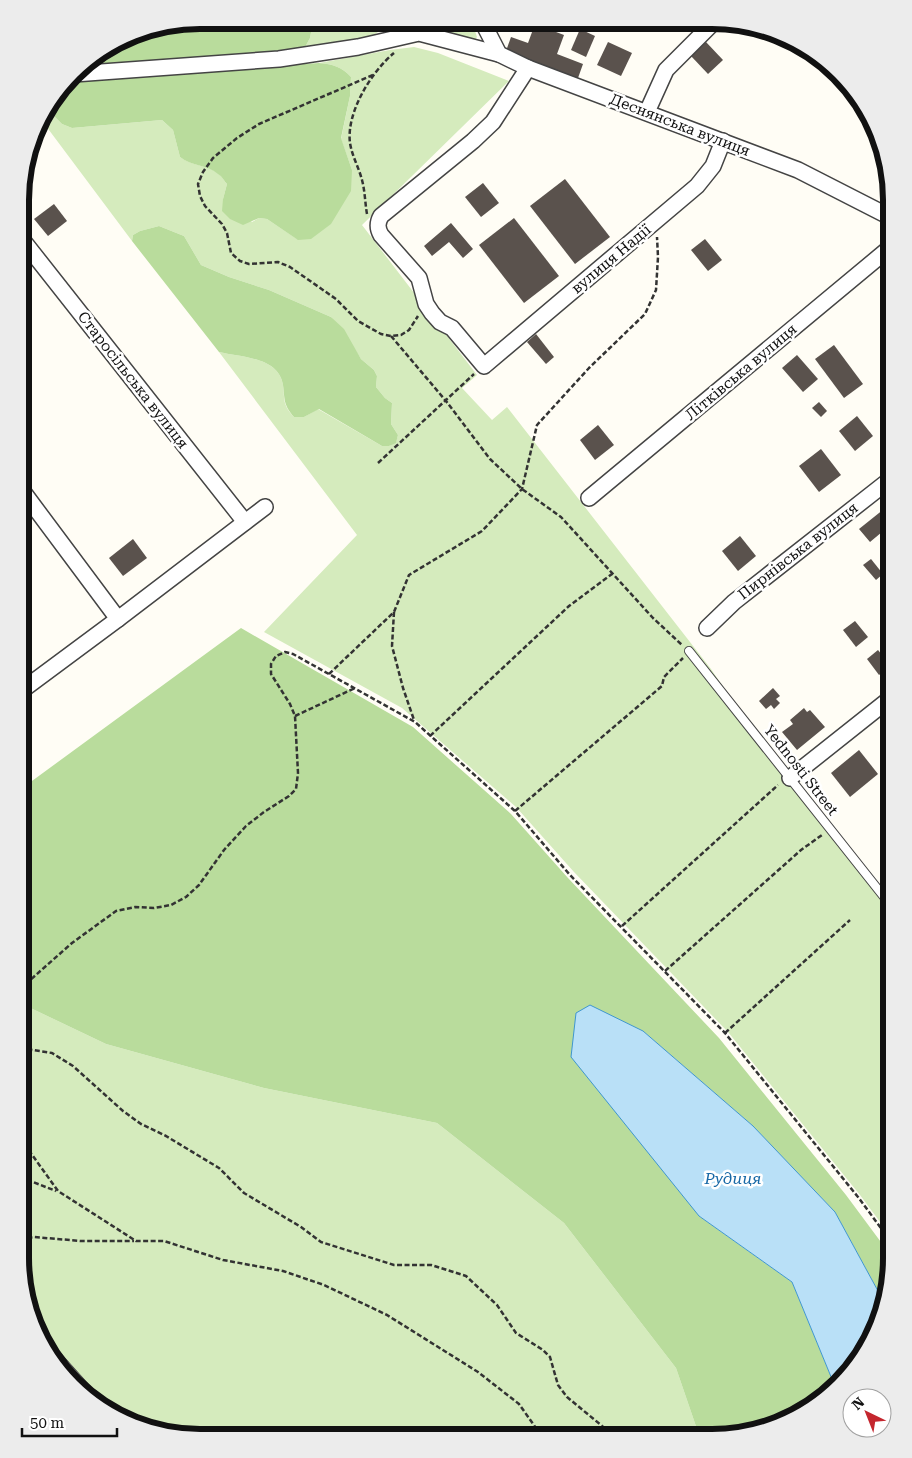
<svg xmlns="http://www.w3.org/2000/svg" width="912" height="1458" viewBox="0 0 912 1458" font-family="'Roboto Serif',serif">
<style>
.green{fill:#d5ebbd}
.forest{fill:#b9dc9c}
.water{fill:#b9e0f7;stroke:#3f96cf}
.building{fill:#5a524d}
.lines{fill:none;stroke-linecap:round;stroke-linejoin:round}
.service-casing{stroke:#444;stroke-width:10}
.minor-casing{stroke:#444;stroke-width:18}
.path{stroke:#333;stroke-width:2.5;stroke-dasharray:5 2.5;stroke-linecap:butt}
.service{stroke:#fff;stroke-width:8}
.minor{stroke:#fff;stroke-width:15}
.labels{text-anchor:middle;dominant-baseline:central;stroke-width:5;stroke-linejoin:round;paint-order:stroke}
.street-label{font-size:15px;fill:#111;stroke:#fff}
.water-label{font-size:16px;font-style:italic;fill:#1768a6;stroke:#fff}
.rim{fill:none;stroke:#111;stroke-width:6}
</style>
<rect width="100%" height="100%" fill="#fffdf5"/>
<!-- green -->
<g class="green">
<polygon points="317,20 374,21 381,24 382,29 371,37 303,51 310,38 312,27"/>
<polygon points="427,21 469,21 475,31 477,37 473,42 429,31"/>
<path d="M414 47 438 53 509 81 362 225 477 375 462 388 492 420 507 407 711 669 785 778 892 911V1238L860 1195 728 1032 574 872 516 807 402 708 264 632 357 535 219 352C240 357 279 357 283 385 285 400 282 404 294 417H304L318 409 382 446H389L396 442 398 435 391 424 392 403 385 398 376 387 377 376 374 370 361 359 354 348 331 317 269 290 229 277 201 265 184 236 159 226 140 231 133 235 132 241 40 118 44 113H51L62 124 72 128 162 120 173 130 180 157C192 166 208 165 219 174 222 176 224 181 227 184L223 199 252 222 259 218 267 219 297 239 352 170 341 139 350 96 351 77C342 67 333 64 319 63L390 50Z"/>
<polygon points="20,1003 106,1044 264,1088 437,1123 564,1223 676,1368 700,1438 176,1436 91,1401 34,1327 20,1258"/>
</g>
<!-- forest -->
<g class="forest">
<polygon points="200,20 317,20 312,27 310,38 303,51 78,69 81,65 131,34"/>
<path d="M319 63C333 64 342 67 351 77L350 96 341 138 352 170 351 191 331 224 311 239 298 240 267 219 259 218 243 225 230 219 222 211 223 199 227 184C224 181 222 176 218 174 208 165 191 166 180 157L173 130 162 120 72 128 62 124 51 113H44L69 80Z"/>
<path d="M159 226 184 236 201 265 229 277 269 290 331 317 344 329 361 359 374 370 377 376 376 387 385 398 392 403 391 424 398 435 396 443 389 446H382L319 409 304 417H294C283 404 285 400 283 385 279 357 240 357 219 352L132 241 133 235 140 231Z"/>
<polygon points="241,628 413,727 511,814 568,878 719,1038 846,1195 892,1257 892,1270 884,1302 835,1212 753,1126 643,1031 699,1216 792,1282 834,1384 781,1424 713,1438 700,1438 676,1368 564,1223 437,1123 264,1088 106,1044 20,1003 21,789"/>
</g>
<!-- water -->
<polygon class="water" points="590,1005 643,1031 753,1126 835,1212 884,1302 878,1327 855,1367 834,1384 792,1282 699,1216 571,1057 576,1013"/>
<!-- building -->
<g class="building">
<polygon points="535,24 564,35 557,54 583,64 578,78 506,51 511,37 528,43"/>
<polygon points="580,29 595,36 586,57 571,50"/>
<polygon points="608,42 632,53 621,76 597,65"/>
<polygon points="706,42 723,60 708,74 691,56"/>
<polygon points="565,179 610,237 575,264 530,206"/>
<polygon points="483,183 499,203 481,217 465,197"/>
<polygon points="54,204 67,221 48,236 34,219"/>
<polygon points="514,218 559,276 524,303 479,245"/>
<polygon points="451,223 473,249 463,258 449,242 432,256 424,246"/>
<polygon points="705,239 722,260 708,271 691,250"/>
<polygon points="536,334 554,357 546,364 527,342"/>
<polygon points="834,345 863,384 844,398 815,359"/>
<polygon points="797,355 818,379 803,392 782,368"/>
<polygon points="819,402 827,411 821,417 812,408"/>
<polygon points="857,416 873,436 855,451 839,431"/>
<polygon points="598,425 614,445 595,460 580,440"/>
<polygon points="821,449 841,475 819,492 799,466"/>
<polygon points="884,509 892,518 892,544 882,532 870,542 859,529"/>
<polygon points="740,536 756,556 738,571 722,551"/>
<polygon points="133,539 147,558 123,576 109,558"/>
<polygon points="871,559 883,574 876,580 863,565"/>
<polygon points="855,621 868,637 856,647 843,630"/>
<polygon points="878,650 891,666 879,675 867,659"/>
<polygon points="773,688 780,696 776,699 780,703 774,709 771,705 766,709 759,701"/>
<polygon points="804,708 807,712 810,710 825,727 797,750 782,732 793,724 790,720"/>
<polygon points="859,750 878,774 850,797 831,773"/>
</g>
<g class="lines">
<defs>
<g id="service">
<polyline points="387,21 419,33 424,21"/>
<polyline points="488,32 498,21"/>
<polyline points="689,651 892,907"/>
<polyline points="49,1347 101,1405"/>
</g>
<g id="minor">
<polyline points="482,21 499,54 528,68 798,170 892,218"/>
<path d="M528 68 493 122 473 141 381 216C377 223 377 228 381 235L419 278 426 304 432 313 440 322 452 328 484 366 697 186 713 166 723 141"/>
<polyline points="74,74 279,59 358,47 419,33 499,54"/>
<polyline points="647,112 666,70 714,22"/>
<polyline points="21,238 245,522"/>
<polyline points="21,489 118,619"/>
<polyline points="589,498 892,246"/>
<polyline points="707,628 734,602 892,478"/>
<polyline points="21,691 118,619 265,507"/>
<polyline points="790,778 892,697"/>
</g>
</defs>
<!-- service casing -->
<use href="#service" class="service-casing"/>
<!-- minor casing -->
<use href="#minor" class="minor-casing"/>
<!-- path -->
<g class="path">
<polyline points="373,75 259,124 237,138 213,158 203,172 198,184 200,196 205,206 222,224 227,233 231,253 240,261 249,264 278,262 290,267 336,299 358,321 381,334 391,336 401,335 409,330 418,316"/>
<path d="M367 214C365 203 365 191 362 180 359 168 352 156 350 143 346 113 371 72 394 53"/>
<polyline points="391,336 446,401 490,459 522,489 561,517 653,618 682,645"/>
<polyline points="378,463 474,374"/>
<polyline points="394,612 392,646 403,688 414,720"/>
<polyline points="329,674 394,612 409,575 482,531 522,489 537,425 589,368 645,314 656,290 658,257 657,237"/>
<polyline points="295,716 355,688"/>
<polyline points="430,736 569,606 612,574"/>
<polyline points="515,811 662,686 664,677 683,658"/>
<polyline points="622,926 778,785"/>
<polyline points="665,971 801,850 822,835"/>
<polyline points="20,989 72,943 116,911 135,907 154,908 171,905 186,897 199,885 224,850 246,826 264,812 289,796 296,789 298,773 295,716 290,704 271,674 271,664 276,656 285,652 293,654 415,722 515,811 570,875 725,1033 858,1197 892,1243"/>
<polyline points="725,1033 850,920"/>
<polyline points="20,1048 52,1053 73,1066 123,1111 141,1124 166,1136 219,1168 244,1193 301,1227 321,1242 394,1265 431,1265 466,1276 497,1305 516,1333 543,1350 550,1357 558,1385 567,1397 613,1435 618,1438"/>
<polyline points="20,1138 58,1191 136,1241 164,1241 223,1260 283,1271 324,1285 387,1315 478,1372 519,1404 543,1438"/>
<polyline points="20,1177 56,1191"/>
<polyline points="20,1239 34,1237 81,1241 134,1241"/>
</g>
<!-- service -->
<use href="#service" class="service"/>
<!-- minor -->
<use href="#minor" class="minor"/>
</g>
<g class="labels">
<!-- street labels -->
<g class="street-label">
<text transform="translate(680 125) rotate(21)">Деснянська вулиця</text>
<text transform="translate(611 259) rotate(-40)">вулиця Надії</text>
<text transform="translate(741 372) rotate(-40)">Літківська вулиця</text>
<text transform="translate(133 380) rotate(52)">Старосільська вулиця</text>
<text transform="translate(798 551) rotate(-38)">Пирнівська вулиця</text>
<text transform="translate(801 770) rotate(52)">Yednosti Street</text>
</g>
<!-- water labels -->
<g class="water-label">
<text x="733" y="1178">Рудиця</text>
</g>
</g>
<!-- crop -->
<path d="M0 0H912V1458H0ZM200 29H712A171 171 0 0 1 883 200V1258A171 171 0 0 1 712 1429H200A171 171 0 0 1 29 1258V200A171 171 0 0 1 200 29Z" fill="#ececec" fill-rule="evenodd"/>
<path class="rim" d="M200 29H712A171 171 0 0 1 883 200V1258A171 171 0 0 1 712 1429H200A171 171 0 0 1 29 1258V200A171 171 0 0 1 200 29Z"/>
<!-- north arrow -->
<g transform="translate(867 1413) rotate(317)"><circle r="24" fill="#ffffff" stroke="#a0a0a0"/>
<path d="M0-4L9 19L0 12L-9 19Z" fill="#c4262e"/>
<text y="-8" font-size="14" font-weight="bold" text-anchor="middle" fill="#111111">N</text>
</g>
<!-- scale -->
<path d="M22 1428v8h95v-8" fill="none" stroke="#111111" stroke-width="2.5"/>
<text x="30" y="1428" font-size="15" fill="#111111" stroke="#ffffff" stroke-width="4" paint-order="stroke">50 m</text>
</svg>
